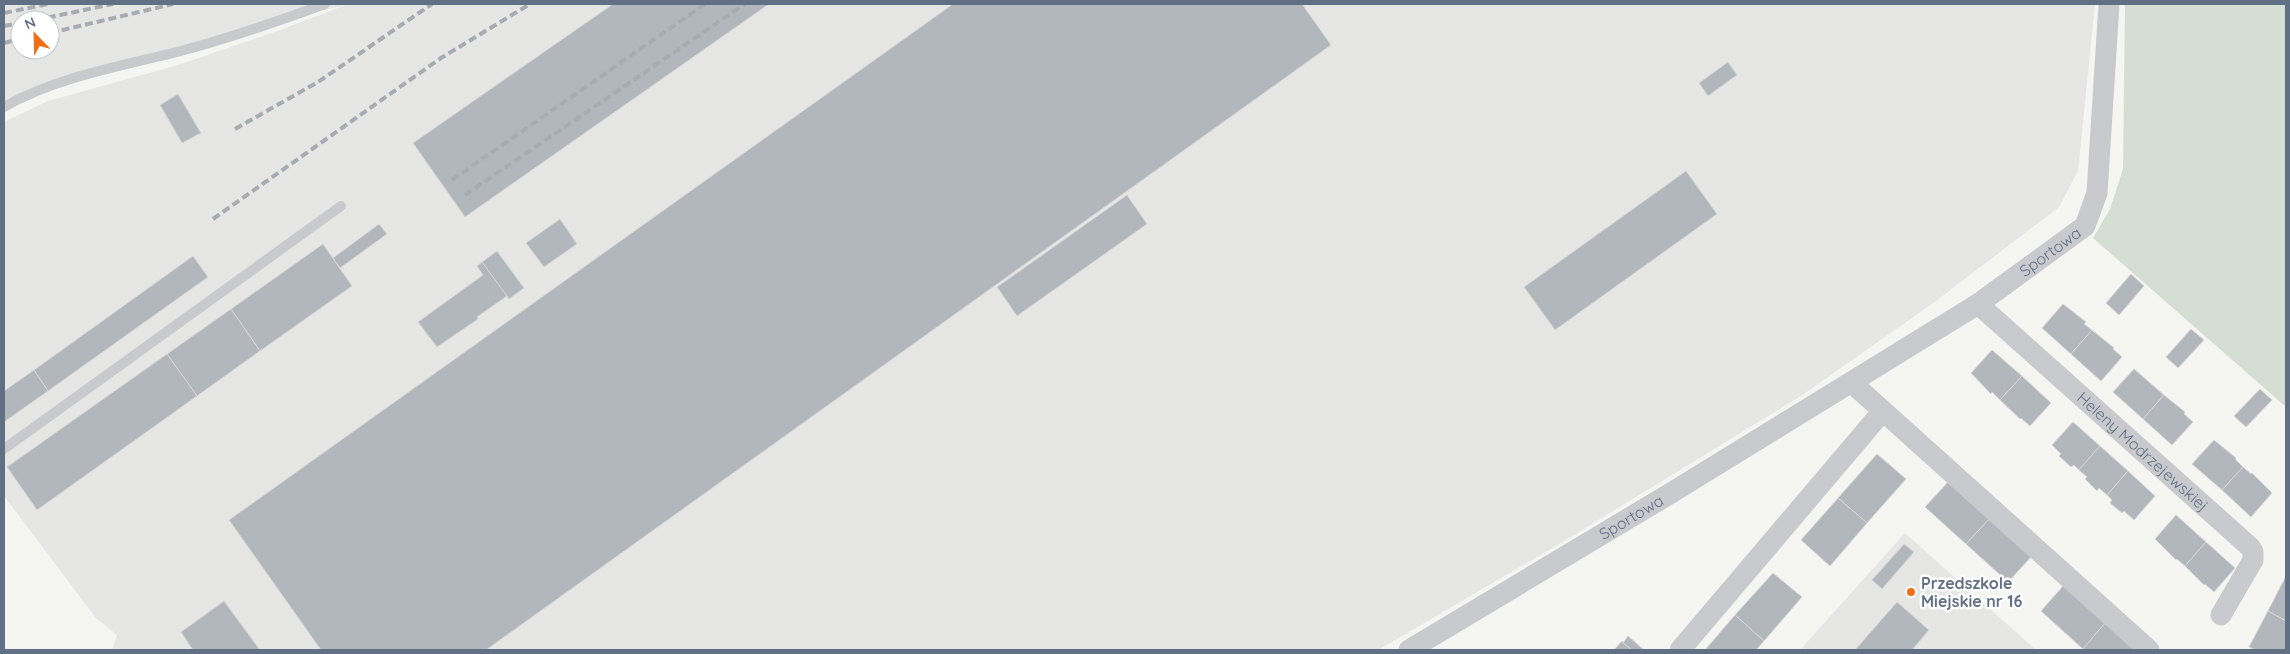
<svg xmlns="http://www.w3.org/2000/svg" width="2290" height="654" viewBox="0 0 2290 654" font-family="Quicksand,sans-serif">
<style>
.built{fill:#e6e6e5;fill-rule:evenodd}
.green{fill:#d5ded2}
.building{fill:#b2b7be;stroke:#d7d7d4}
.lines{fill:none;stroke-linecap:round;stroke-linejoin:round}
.service{stroke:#c8cace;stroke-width:10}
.minor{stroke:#c8cace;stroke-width:21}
.rail{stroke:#a7abb2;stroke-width:4;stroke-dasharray:8 4;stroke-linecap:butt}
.poi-dot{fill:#ef6f18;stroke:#fff;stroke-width:2}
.labels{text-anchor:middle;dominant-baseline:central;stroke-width:5;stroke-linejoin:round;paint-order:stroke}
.street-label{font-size:16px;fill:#627085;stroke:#fff}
.poi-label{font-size:16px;font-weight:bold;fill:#627085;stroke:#fff;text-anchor:start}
</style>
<rect width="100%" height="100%" fill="#f5f6f2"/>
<!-- built -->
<g class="built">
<path d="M4 4H2095L2078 171 2059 207 1936 301 1801 396 1561 543 1378 650H112L117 635 96 618 4 496V122L48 101 178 65 280 30 346 5 281 20 88 75 4 107ZM20 20H50V50H20Z"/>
<polygon points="1905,533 2036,650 1800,650"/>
</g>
<!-- green -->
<polygon class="green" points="2125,4 2286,4 2286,407 2093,238 2110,209 2123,169"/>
<!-- building -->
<g class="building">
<polygon points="613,4 769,4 465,217 413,143"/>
<polygon points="953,4 1302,4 1331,45 486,650 321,650 229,520"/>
<polygon points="1728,62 1737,75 1708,96 1699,83"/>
<polygon points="178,94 201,133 182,143 160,105"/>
<polygon points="1686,171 1717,214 1555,330 1524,287"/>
<polygon points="1127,195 1147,224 1017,316 997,287"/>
<polygon points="560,219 577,244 544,267 526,243"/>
<polygon points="379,224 387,234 340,268 333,258"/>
<polygon points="323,244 352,286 260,351 231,309"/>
<polygon points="497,251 524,288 509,299 482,262"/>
<polygon points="193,256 208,277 48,391 34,370"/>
<polygon points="482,262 507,296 477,317 478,319 437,347 418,322 483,275 477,266"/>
<polygon points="2131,274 2144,286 2119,315 2106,303"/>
<polygon points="2063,304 2086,322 2084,324 2092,330 2071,354 2042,328"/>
<polygon points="231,309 260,351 197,396 167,354"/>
<polygon points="2191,329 2204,340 2178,368 2166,357"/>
<polygon points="2092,330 2114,348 2113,349 2122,357 2101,381 2071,354"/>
<polygon points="1992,350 2022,376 2000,400 1992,392 1991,394 1971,373"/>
<polygon points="167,354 197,396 37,510 7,467"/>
<polygon points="2134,369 2164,395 2143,419 2113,392"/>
<polygon points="34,370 48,391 4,422 4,391"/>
<polygon points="2022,376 2051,403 2030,426 2021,418 2020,419 2000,400"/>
<polygon points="2260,389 2272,400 2246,427 2234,416"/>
<polygon points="2164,395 2185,412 2184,414 2193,422 2172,445 2143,419"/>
<polygon points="2073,422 2100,446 2079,470 2074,465 2071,467 2059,456 2061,454 2052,445"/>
<polygon points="2214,440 2236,458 2235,459 2243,467 2222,490 2192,464"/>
<polygon points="2100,446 2128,471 2107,495 2099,488 2097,491 2085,479 2087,477 2079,470"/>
<polygon points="1877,454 1906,479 1867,523 1838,498"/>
<polygon points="2243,467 2251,474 2252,473 2272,493 2251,517 2222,490"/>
<polygon points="2128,471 2155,496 2134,520 2124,511 2122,513 2110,503 2112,500 2107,495"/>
<polygon points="1949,481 1990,518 1966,544 1925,507"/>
<polygon points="1838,498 1867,523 1830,566 1801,540"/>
<polygon points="2176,515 2206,542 2185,566 2177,559 2176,560 2155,539"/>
<polygon points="1990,518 2032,556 2008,582 1966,544"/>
<polygon points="2206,542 2235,568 2214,592 2205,584 2204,585 2185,566"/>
<polygon points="1904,544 1914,552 1882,589 1872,580"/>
<polygon points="1773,573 1802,597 1764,641 1735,615"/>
<polygon points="2286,576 2286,621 2268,611"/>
<polygon points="2064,585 2106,622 2083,649 2041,611"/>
<polygon points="224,601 260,650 193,650 181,632"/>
<polygon points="1897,602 1929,630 1912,650 1855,650"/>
<polygon points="2268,611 2286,621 2286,650 2255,650 2249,647"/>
<polygon points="1735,615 1764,641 1756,650 1705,650"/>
<polygon points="2106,622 2138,650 2085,650 2083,649"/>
<polygon points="1628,636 1644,650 1632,650 1623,643"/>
<polygon points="1622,641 1623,643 1632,650 1614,650"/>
</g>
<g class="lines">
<!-- service -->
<g class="service">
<path d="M4 107C54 78 121 66 177 52 227 39 276 22 325 4"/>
<polyline points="4,449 341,206"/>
</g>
<!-- minor -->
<g class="minor">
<path id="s1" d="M1978 304 2250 547 2253 552V560L2221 615"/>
<polyline points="1852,383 2149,650"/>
<path id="s2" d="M1409 650 1671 493 1978 304 2085 226 2097 193 2109 4"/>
<polyline points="1680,650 1882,412"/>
</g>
<!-- rail -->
<g class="rail">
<polyline points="4,13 48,4"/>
<polyline points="36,20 113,4"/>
<polyline points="4,26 20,23"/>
<polyline points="50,33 173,4"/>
<polyline points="4,43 20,39"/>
<polyline points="235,129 318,82 432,4"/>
<polyline points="452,180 705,4"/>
<polyline points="465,195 745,4"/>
<polyline points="213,219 441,58 530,4"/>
</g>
</g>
<!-- markers -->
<circle class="poi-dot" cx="1911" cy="592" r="5"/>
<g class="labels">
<!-- street labels -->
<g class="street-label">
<text stroke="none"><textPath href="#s2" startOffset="755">Sportowa</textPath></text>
<text stroke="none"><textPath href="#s1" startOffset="221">Heleny Modrzejewskiej</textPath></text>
<text stroke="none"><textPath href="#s2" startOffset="259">Sportowa</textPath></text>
</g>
<!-- poi labels -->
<g class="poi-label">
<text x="1921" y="583">Przedszkole<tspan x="1921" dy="18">Miejskie nr 16</tspan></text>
</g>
</g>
<!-- border -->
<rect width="2290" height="654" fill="none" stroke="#627085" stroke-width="10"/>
<!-- north arrow -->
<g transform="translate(35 35) rotate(337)"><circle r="24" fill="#ffffff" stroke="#c0c6ce"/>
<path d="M0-4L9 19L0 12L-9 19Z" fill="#ef6f18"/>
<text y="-8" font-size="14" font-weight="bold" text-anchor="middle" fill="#627085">N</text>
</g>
</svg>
